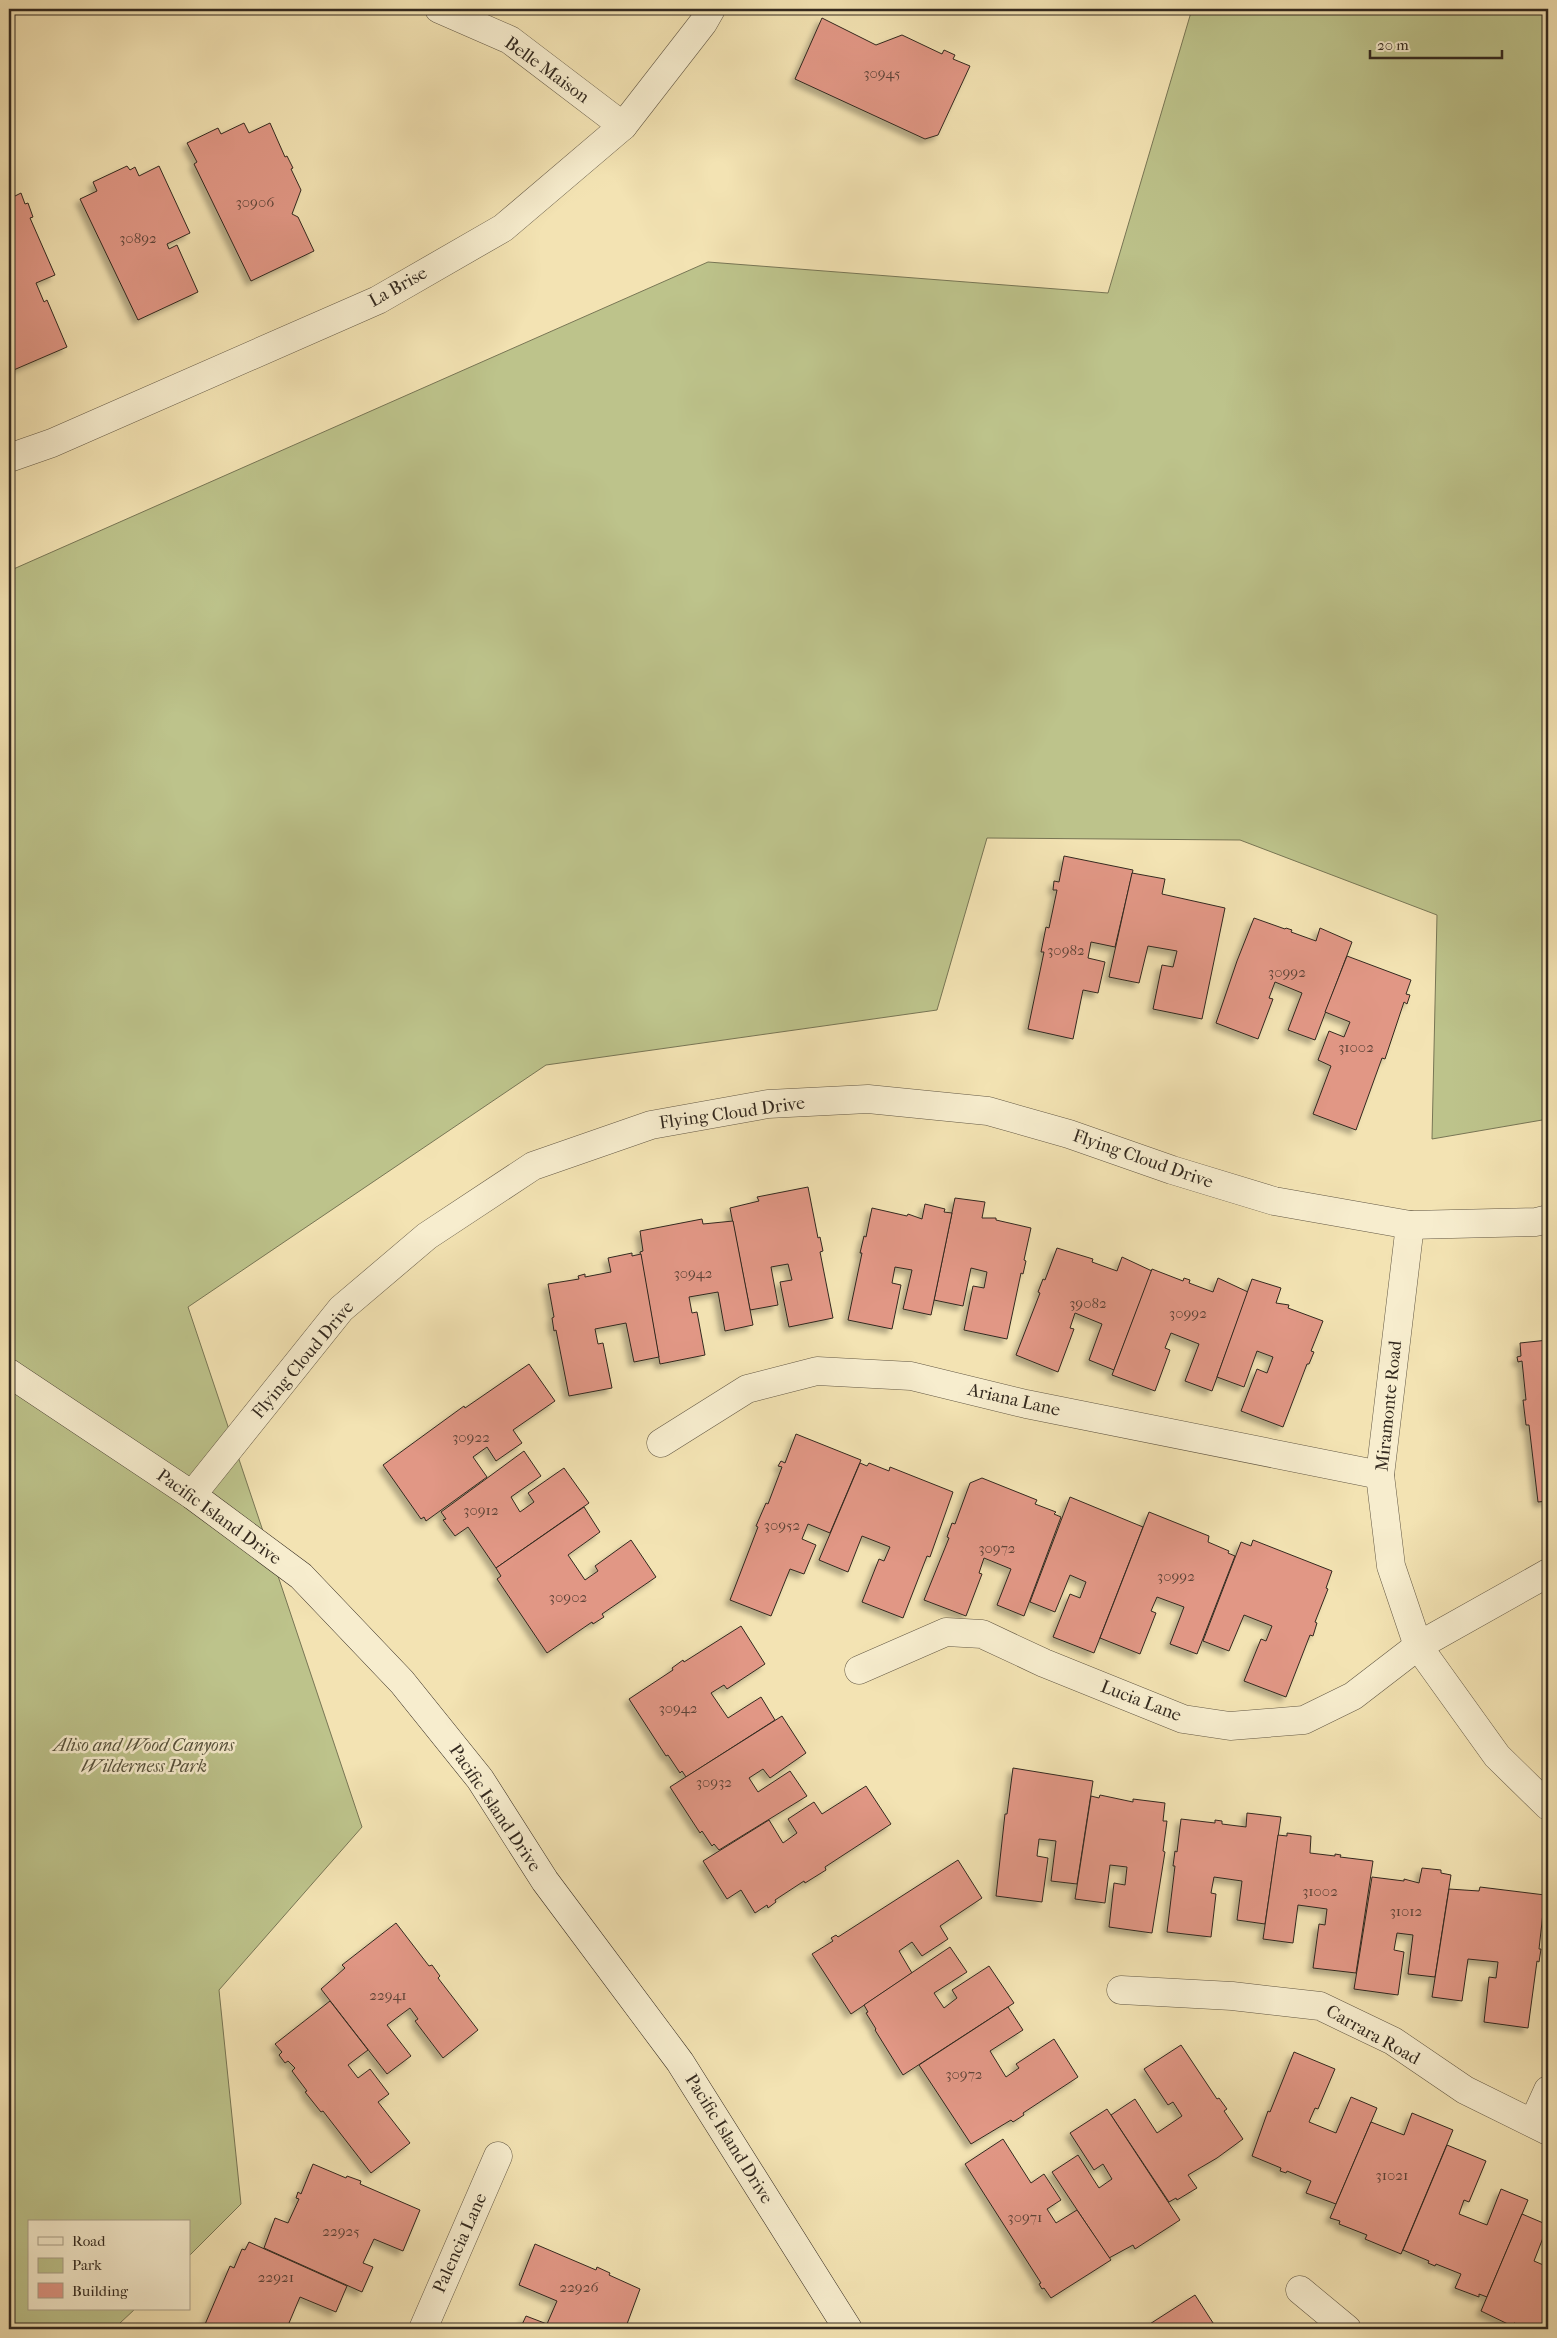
<svg xmlns="http://www.w3.org/2000/svg" width="1557" height="2338" viewBox="0 0 1557 2338" font-family="'IM FELL French Canon',serif">
<style>
.green{fill:#bdc38b;stroke:#787655}
.building{fill:#e19785;stroke:#33291f;filter:url(#shadow)}
.lines{fill:none;stroke-linecap:round;stroke-linejoin:round}
.minor-casing{stroke:#635844;stroke-width:29}
.tertiary-casing{stroke:#635844;stroke-width:29}
.secondary-casing{stroke:#33291f;stroke-width:29}
.minor{stroke:#f7edce;stroke-width:28}
.tertiary{stroke:#f7edce;stroke-width:28}
.secondary{stroke:#f7edce;stroke-width:28}
.labels{text-anchor:middle;dominant-baseline:central;stroke-width:5;stroke-linejoin:round;paint-order:stroke}
.number-label{font-size:15px;fill:#5e4438}
.street-label{font-size:18px;fill:#33291f;stroke:#f7edce}
.park-label{font-size:18px;font-style:italic;fill:#56503a;stroke:#f7edce}
</style>
<defs>
<filter id="shadow"><feDropShadow dx="-4.5" dy="4.5" stdDeviation="2.5" flood-color="#0004"/></filter>
</defs>
<rect width="100%" height="100%" fill="#f3e3b3"/>
<filter id="stains"><feTurbulence type="fractalNoise" baseFrequency=".004" numOctaves="4"/><feColorMatrix values="0 0 0 0 .2 0 0 0 0 .09 0 0 0 0 .02 0 0 0 .5 -.17"/></filter>
<radialGradient id="worn" r=".72"><stop offset=".6" stop-color="#630" stop-opacity="0"/><stop offset="1" stop-color="#630" stop-opacity=".3"/></radialGradient>
<!-- green -->
<polygon class="green" points="1192,9 1548,9 1548,1119 1432,1139 1437,915 1240,840 987,838 937,1010 546,1065 188,1307 362,1827 219,1990 241,2204 189,2256 189,2222 29,2222 29,2309 135,2309 120,2323 118,2329 9,2329 9,571 708,262 1108,293"/>
<!-- building -->
<g class="building">
<polygon points="822,18 876,45 902,35 942,54 944,50 955,55 953,59 970,66 938,135 925,139 795,79"/>
<polygon points="244,123 249,133 270,123 285,157 287,156 293,168 291,169 301,190 292,214 298,217 314,251 251,281 194,164 197,162 187,143 218,128 221,134"/>
<polygon points="127,166 130,170 135,167 139,176 159,166 190,233 167,244 169,249 177,245 198,292 138,320 80,199 97,191 93,182"/>
<polygon points="21,193 25,204 28,203 33,217 30,218 55,275 36,283 44,302 47,300 67,347 9,372 9,199"/>
<polygon points="1064,856 1133,870 1115,947 1091,942 1088,958 1105,962 1098,993 1083,990 1073,1039 1028,1029 1044,952 1041,952 1046,927 1049,928 1057,890 1053,890 1054,881 1059,882"/>
<polygon points="1132,873 1165,879 1162,894 1225,908 1202,1019 1153,1009 1162,965 1173,967 1177,951 1148,946 1139,983 1109,977"/>
<polygon points="1254,918 1285,929 1286,928 1292,930 1291,932 1316,941 1320,928 1352,942 1315,1040 1288,1030 1302,993 1275,982 1269,998 1273,999 1258,1039 1216,1023 1237,961"/>
<polygon points="1347,956 1411,980 1406,994 1410,995 1407,1004 1404,1002 1385,1059 1382,1058 1356,1130 1313,1114 1331,1066 1318,1060 1329,1031 1344,1037 1350,1022 1325,1012"/>
<polygon points="808,1187 818,1238 820,1237 823,1251 820,1252 833,1318 789,1327 780,1282 792,1280 788,1264 771,1267 778,1305 750,1310 730,1208 759,1201 757,1197"/>
<polygon points="955,1198 985,1202 982,1218 996,1218 996,1220 1031,1228 1024,1260 1026,1261 1023,1274 1021,1273 1007,1339 964,1330 973,1286 984,1288 987,1272 971,1268 963,1306 934,1300"/>
<polygon points="925,1204 945,1209 944,1212 952,1213 931,1315 903,1309 912,1270 895,1267 892,1283 901,1285 892,1329 848,1320 862,1253 860,1253 864,1236 866,1237 872,1208 907,1216 908,1214 922,1219"/>
<polygon points="702,1219 703,1224 733,1221 753,1325 725,1331 718,1292 689,1297 692,1313 697,1312 705,1355 660,1364 640,1252 643,1251 640,1231"/>
<polygon points="1057,1248 1093,1259 1092,1262 1117,1271 1122,1257 1152,1271 1114,1370 1089,1360 1102,1324 1075,1313 1070,1328 1074,1329 1058,1372 1016,1355 1040,1293 1038,1292 1043,1279 1045,1280"/>
<polygon points="632,1253 632,1256 641,1254 659,1357 634,1362 626,1323 595,1329 598,1344 603,1343 612,1388 569,1396 556,1330 554,1331 552,1318 554,1317 548,1284 579,1279 578,1276 585,1274 585,1277 611,1272 608,1258"/>
<polygon points="1152,1269 1183,1281 1184,1278 1190,1280 1189,1283 1213,1292 1218,1278 1248,1292 1212,1391 1185,1381 1199,1344 1171,1333 1165,1348 1170,1350 1155,1391 1112,1375"/>
<polygon points="1252,1279 1281,1288 1276,1303 1289,1305 1288,1308 1323,1321 1311,1351 1314,1352 1309,1364 1307,1364 1283,1427 1241,1411 1257,1369 1267,1373 1273,1357 1257,1351 1244,1387 1217,1377"/>
<polygon points="1548,1340 1548,1501 1538,1502 1529,1425 1526,1425 1523,1400 1526,1400 1522,1361 1518,1362 1517,1357 1521,1356 1520,1343"/>
<polygon points="529,1364 555,1401 513,1430 522,1443 496,1461 487,1447 473,1457 487,1477 426,1521 424,1517 421,1519 383,1465 464,1406 465,1408"/>
<polygon points="796,1434 861,1460 830,1533 808,1524 802,1539 816,1545 804,1574 790,1569 771,1616 730,1600 758,1527 756,1526 766,1503 768,1504 782,1467 778,1466 781,1461 785,1463"/>
<polygon points="524,1451 541,1476 511,1497 520,1512 534,1502 528,1493 564,1468 589,1503 496,1568 468,1527 455,1536 443,1520 446,1519 441,1512"/>
<polygon points="860,1463 867,1466 869,1463 889,1471 890,1467 953,1492 930,1557 927,1556 903,1618 862,1602 879,1559 884,1561 890,1547 862,1536 848,1572 819,1560"/>
<polygon points="982,1478 1037,1500 1035,1504 1056,1512 1054,1514 1061,1517 1024,1616 997,1605 1011,1569 984,1558 979,1573 982,1574 966,1616 924,1600 949,1538 947,1537 952,1523 955,1524 970,1483"/>
<polygon points="1070,1497 1143,1527 1094,1653 1053,1637 1070,1594 1080,1598 1086,1582 1070,1575 1055,1612 1030,1602"/>
<polygon points="584,1507 600,1532 568,1555 585,1580 598,1571 595,1566 631,1540 656,1577 602,1614 604,1617 593,1624 592,1622 547,1653 497,1579 501,1576 496,1568"/>
<polygon points="1149,1512 1209,1536 1208,1542 1229,1551 1228,1553 1235,1556 1197,1654 1170,1644 1184,1607 1157,1597 1151,1611 1156,1613 1140,1654 1100,1638"/>
<polygon points="1253,1540 1332,1571 1326,1588 1328,1589 1315,1622 1317,1623 1313,1636 1310,1635 1286,1697 1244,1681 1261,1639 1266,1641 1272,1626 1244,1615 1229,1651 1203,1641 1241,1542 1251,1546"/>
<polygon points="741,1626 765,1664 727,1689 724,1685 711,1693 728,1718 761,1697 775,1720 686,1777 682,1771 680,1773 668,1755 666,1756 629,1699 673,1670 672,1668 683,1660 684,1662"/>
<polygon points="782,1716 806,1753 770,1778 763,1769 749,1778 758,1792 790,1771 807,1796 719,1850 714,1844 712,1846 702,1831 700,1833 670,1787"/>
<polygon points="1013,1768 1093,1781 1077,1884 1051,1881 1056,1841 1039,1839 1037,1856 1048,1858 1042,1902 996,1896 1005,1814 1007,1814"/>
<polygon points="866,1786 891,1824 825,1867 826,1870 805,1883 804,1881 775,1900 776,1902 768,1908 767,1905 755,1913 741,1890 727,1899 703,1861 769,1820 783,1843 797,1833 788,1819 814,1802 822,1814"/>
<polygon points="1100,1795 1133,1802 1133,1799 1165,1803 1163,1821 1167,1821 1163,1851 1165,1852 1152,1933 1109,1927 1114,1883 1125,1885 1127,1867 1110,1865 1105,1903 1075,1899 1091,1796 1099,1798"/>
<polygon points="1247,1813 1281,1817 1265,1924 1237,1920 1242,1881 1214,1877 1211,1893 1216,1894 1211,1937 1167,1932 1175,1866 1173,1866 1175,1851 1177,1852 1181,1819 1215,1823 1215,1820 1222,1821 1222,1824 1246,1827"/>
<polygon points="1287,1833 1311,1836 1310,1853 1335,1856 1335,1854 1341,1855 1340,1857 1373,1861 1356,1973 1313,1968 1319,1924 1325,1925 1327,1909 1298,1905 1293,1943 1263,1939 1278,1835 1287,1836"/>
<polygon points="958,1860 982,1898 940,1926 948,1939 922,1956 912,1942 899,1951 912,1973 851,2014 812,1954 833,1941 831,1938 836,1935 838,1937"/>
<polygon points="1422,1868 1441,1870 1441,1873 1451,1875 1435,1977 1408,1974 1413,1935 1397,1933 1394,1950 1404,1952 1398,1995 1354,1989 1372,1877 1404,1881 1404,1879 1419,1883"/>
<polygon points="1480,1887 1545,1895 1539,1949 1541,1949 1539,1962 1537,1961 1528,2028 1484,2022 1489,1977 1496,1978 1498,1962 1468,1959 1462,2001 1432,1997 1449,1889 1479,1891"/>
<polygon points="396,1923 429,1966 432,1965 440,1976 438,1978 478,2030 443,2058 415,2021 418,2019 410,2008 387,2025 411,2056 387,2074 321,1989 345,1968 342,1965"/>
<polygon points="950,1947 967,1972 934,1993 944,2008 957,1998 952,1990 989,1966 1014,2003 903,2075 875,2030 876,2029 866,2013 868,2012 864,2005"/>
<polygon points="330,2001 368,2050 348,2065 358,2078 370,2069 389,2094 378,2102 410,2143 371,2173 323,2111 321,2112 305,2092 307,2091 292,2071 295,2068 288,2061 285,2063 279,2055 282,2052 275,2044"/>
<polygon points="1008,2007 1023,2030 990,2051 1006,2077 1019,2068 1016,2064 1054,2039 1078,2077 1023,2113 1024,2115 1013,2122 1011,2120 971,2144 919,2065"/>
<polygon points="1181,2045 1217,2099 1219,2098 1227,2109 1224,2111 1243,2139 1217,2158 1188,2175 1197,2188 1177,2200 1176,2198 1169,2202 1111,2115 1135,2099 1157,2133 1182,2116 1173,2102 1168,2105 1144,2069"/>
<polygon points="1294,2052 1335,2069 1318,2109 1315,2108 1309,2122 1336,2133 1351,2097 1377,2108 1336,2204 1306,2193 1311,2181 1287,2171 1286,2173 1280,2171 1281,2168 1252,2156 1268,2111 1270,2112"/>
<polygon points="1107,2109 1180,2220 1135,2249 1133,2245 1109,2258 1052,2172 1078,2155 1099,2188 1112,2179 1103,2164 1094,2170 1070,2133"/>
<polygon points="1412,2113 1453,2130 1401,2254 1365,2239 1367,2235 1339,2224 1340,2221 1330,2218 1371,2122 1404,2135"/>
<polygon points="1003,2139 1031,2183 1044,2174 1061,2200 1047,2209 1056,2223 1077,2210 1111,2260 1051,2298 1044,2288 1042,2289 1039,2284 1041,2283 965,2164"/>
<polygon points="1447,2145 1486,2161 1469,2202 1464,2200 1459,2214 1487,2225 1501,2189 1528,2200 1487,2297 1479,2294 1479,2297 1455,2288 1461,2274 1436,2264 1435,2266 1428,2263 1429,2261 1403,2250"/>
<polygon points="313,2164 346,2178 347,2176 361,2181 360,2184 420,2210 403,2251 374,2239 363,2263 373,2267 362,2292 264,2248 275,2218 288,2223 299,2199 296,2198 298,2192 301,2194"/>
<polygon points="1522,2214 1548,2225 1534,2261 1548,2267 1548,2329 1530,2329 1514,2323 1512,2326 1481,2311"/>
<polygon points="249,2242 347,2286 336,2312 300,2297 289,2323 302,2328 303,2324 314,2329 203,2329 230,2266 234,2268 242,2249 245,2250"/>
<polygon points="535,2244 596,2270 597,2267 610,2273 609,2275 640,2289 627,2324 623,2329 520,2329 526,2316 547,2324 557,2301 519,2285"/>
<polygon points="1195,2295 1217,2329 1142,2329"/>
<polygon points="161,2324 173,2329 158,2329"/>
</g>
<g class="lines">
<defs>
<g id="minor">
<polyline points="439,9 510,40 623,126"/>
<polyline points="9,458 52,443 378,300 503,228 623,126 703,23 711,9"/>
<polyline points="661,1443 747,1389 817,1371 911,1376 1026,1404 1380,1475"/>
<polyline points="859,1670 946,1632 982,1634 1044,1663 1183,1719 1230,1726 1304,1720 1353,1696 1418,1646 1548,1573"/>
<polyline points="1121,1990 1232,1996 1320,2006 1393,2041 1465,2090 1548,2131"/>
<polyline points="1533,2123 1548,2090"/>
<polyline points="1300,2290 1347,2329"/>
<polyline points="423,2329 498,2156"/>
</g>
<g id="tertiary">
<polyline points="1410,1225 1380,1475 1391,1566 1418,1646 1497,1756 1548,1806"/>
<polyline points="192,1495 341,1309 427,1236 533,1166 651,1125 768,1104 868,1099 988,1111 1069,1134 1172,1170 1274,1201 1410,1225 1536,1222 1548,1219"/>
</g>
<polyline id="secondary" points="9,1373 192,1495 301,1576 402,1682 480,1779 545,1881 680,2062 848,2329"/>
</defs>
<!-- minor casing -->
<use href="#minor" class="minor-casing"/>
<!-- tertiary casing -->
<use href="#tertiary" class="tertiary-casing"/>
<!-- secondary casing -->
<use href="#secondary" class="secondary-casing"/>
<!-- minor -->
<use href="#minor" class="minor"/>
<!-- tertiary -->
<use href="#tertiary" class="tertiary"/>
<!-- secondary -->
<use href="#secondary" class="secondary"/>
</g>
<g class="labels">
<!-- number labels -->
<g class="number-label">
<text x="882" y="73">30945</text>
<text x="255" y="202">30906</text>
<text x="138" y="238">30892</text>
<text x="1066" y="950">30982</text>
<text x="1287" y="972">30992</text>
<text x="1356" y="1047">31002</text>
<text x="693" y="1273">30942</text>
<text x="1088" y="1303">39082</text>
<text x="1188" y="1313">30992</text>
<text x="471" y="1437">30922</text>
<text x="481" y="1510">30912</text>
<text x="782" y="1525">30952</text>
<text x="997" y="1548">30972</text>
<text x="1176" y="1576">30992</text>
<text x="568" y="1597">30902</text>
<text x="678" y="1708">30942</text>
<text x="714" y="1782">30932</text>
<text x="1320" y="1891">31002</text>
<text x="1406" y="1911">31012</text>
<text x="388" y="1995">22941</text>
<text x="964" y="2074">30972</text>
<text x="1392" y="2175">31021</text>
<text x="1025" y="2217">30971</text>
<text x="341" y="2231">22925</text>
<text x="276" y="2277">22921</text>
<text x="579" y="2287">22926</text>
</g>
<!-- street labels -->
<g class="street-label">
<text transform="translate(547 70) rotate(36)">Belle Maison</text>
<text transform="translate(398 287) rotate(-29)">La Brise</text>
<text transform="translate(732 1113) rotate(-8)">Flying Cloud Drive</text>
<text transform="translate(1143 1159) rotate(19)">Flying Cloud Drive</text>
<text transform="translate(303 1360) rotate(-50)">Flying Cloud Drive</text>
<text transform="translate(1014 1400) rotate(13)">Ariana Lane</text>
<text transform="translate(1389 1406) rotate(-84)">Miramonte Road</text>
<text transform="translate(219 1517) rotate(36)">Pacific Island Drive</text>
<text transform="translate(1141 1701) rotate(21)">Lucia Lane</text>
<text transform="translate(495 1808) rotate(56)">Pacific Island Drive</text>
<text transform="translate(1373 2035) rotate(29)">Carrara Road</text>
<text transform="translate(729 2139) rotate(58)">Pacific Island Drive</text>
<text transform="translate(460 2243) rotate(-66)">Palencia Lane</text>
</g>
<!-- park labels -->
<g class="park-label">
<text x="144" y="1745">Aliso and Wood Canyons<tspan x="144" dy="21">Wilderness Park</tspan></text>
</g>
</g>
<!-- margin -->
<rect width="1557" height="2338" fill="none" stroke="#f3e3b3" stroke-width="30"/>
<rect x="10" y="10" width="1537" height="2318" fill="none" stroke="#33291f" stroke-width="2.5"/>
<rect x="15" y="15" width="1527" height="2308" fill="none" stroke="#33291f"/>
<!-- legend -->
<rect x="28" y="2220" width="162" height="90" fill="#f7edce" stroke="#a99f88"/>
<rect x="38" y="2237" width="25" height="8" fill="#f7edce" stroke="#a99f88"/>
<text x="72" y="2246" font-size="15" fill="#33291f">Road</text>
<rect x="38" y="2258" width="25" height="15" fill="#bdc38b" stroke="#a99f88"/>
<text x="72" y="2270" font-size="15" fill="#33291f">Park</text>
<rect x="38" y="2283" width="25" height="15" fill="#e19785" stroke="#a99f88"/>
<text x="72" y="2296" font-size="15" fill="#33291f">Building</text>
<!-- scale -->
<path d="M1370 50v8h132v-8" fill="none" stroke="#33291f" stroke-width="2.5"/>
<text x="1377" y="50" font-size="15" fill="#33291f" stroke="#f7edce" stroke-width="4" paint-order="stroke">20 m</text>
<rect width="100%" height="100%" filter="url(#stains)"/>
<rect width="100%" height="100%" fill="url(#worn)"/>
</svg>
